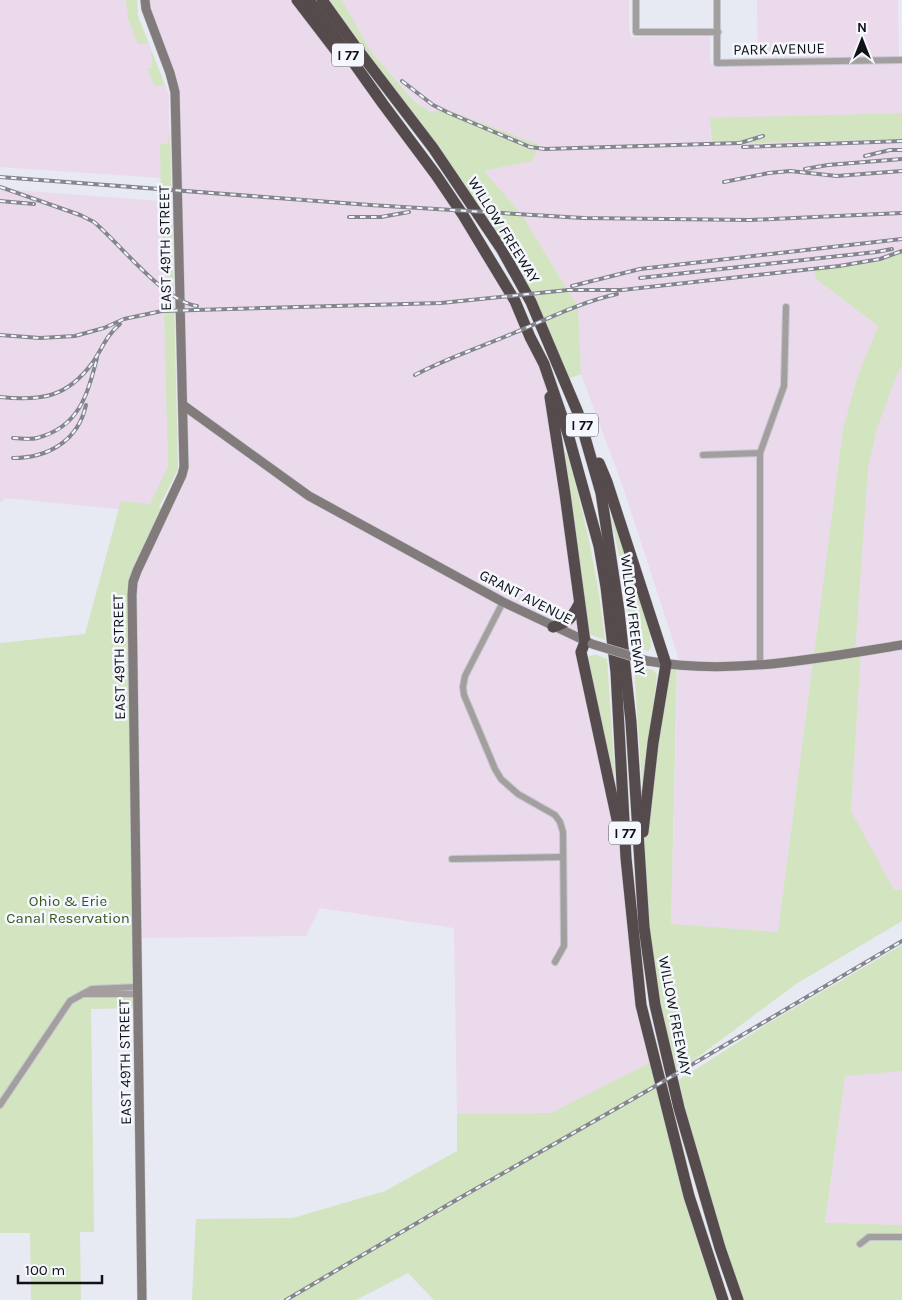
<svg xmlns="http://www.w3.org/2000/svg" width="902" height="1300" viewBox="0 0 902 1300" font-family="Karla,sans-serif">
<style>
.industrial{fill:#eadaec}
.green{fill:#d2e4c0}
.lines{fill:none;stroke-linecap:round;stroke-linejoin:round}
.street-casing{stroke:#c5c7cf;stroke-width:8}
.secondary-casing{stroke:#c5c7cf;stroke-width:10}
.highway-casing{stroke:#c5c7cf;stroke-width:12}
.street{stroke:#a49f9f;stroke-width:6}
.secondary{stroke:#827b7b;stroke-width:9}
.highway{stroke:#554b4d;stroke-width:11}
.rail-casing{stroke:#85868d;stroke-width:4}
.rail{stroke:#f5f7ff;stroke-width:2;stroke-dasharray:5.5;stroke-linecap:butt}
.secondary-bridge-casing{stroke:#c5c7cf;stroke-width:10;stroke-linecap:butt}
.secondary-bridge{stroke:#827b7b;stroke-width:9}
.labels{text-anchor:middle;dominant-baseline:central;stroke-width:5;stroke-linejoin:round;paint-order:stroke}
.shield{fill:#f5f7ff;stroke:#55575b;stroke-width:1}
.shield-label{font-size:14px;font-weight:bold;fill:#111215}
.street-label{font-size:15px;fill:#111215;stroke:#f5f7ff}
.park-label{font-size:15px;fill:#3c5518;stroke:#f5f7ff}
</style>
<rect width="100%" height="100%" fill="#e7e9f3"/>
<!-- industrial -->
<g class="industrial">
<polygon points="0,0 126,0 128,18 149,44 151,52 152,68 147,69 155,85 165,85 169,94 169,144 160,144 161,178 0,167"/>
<polygon points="145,0 297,0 467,221 544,364 585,642 626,858 641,1005 655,1060 551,1113 457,1114 454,928 320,908 306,936 137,938 133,582 182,476 175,92"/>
<polygon points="342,0 629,0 629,30 631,37 710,36 710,63 717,63 758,62 757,0 898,0 899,60 902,60 902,113 710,119 711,144 902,139 902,251 880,259 814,269 816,279 878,326 857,378 843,429 778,932 671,925 678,656 623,487 581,374 578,307 522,215 484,171 531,161 539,145 488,127 432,113 415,101 370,50"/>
<polygon points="0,189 160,201 162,243 165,243 166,277 163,278 168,469 146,512 5,498 0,503"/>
<polygon points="902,335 902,890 894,891 851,812 861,652 841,654 857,450"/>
<polygon points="902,1071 902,1225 825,1224 845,1075"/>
</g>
<!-- green -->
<g class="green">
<polygon points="126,0 137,0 138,16 165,85 155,86 147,68 152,68 151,52 149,44 138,44 128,18"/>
<polygon points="323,0 342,0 370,50 414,101 432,113 441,107 539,145 532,161 484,171 522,215 578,307 581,374 565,380 502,250"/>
<polygon points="902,113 902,139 712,144 710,118"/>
<polygon points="170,127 178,469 159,507 165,509 133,582 138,1008 91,1009 94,1232 80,1232 81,1300 31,1300 30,1233 0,1233 0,643 85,634 121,501 150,504 168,467 163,277 166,277 165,244 162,243 162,210 170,210 170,204 161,204 160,144 168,144"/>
<polygon points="902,251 902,366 897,374 877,428 868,468 855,652 861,651 851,811 894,890 902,890 902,921 796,984 694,1060 671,1073 639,866 666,664 677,665 671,924 778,932 843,429 857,378 878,326 816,279 814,269 880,259"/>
<path d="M565 452 567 454C585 515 598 577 605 640L589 634Z"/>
<polygon points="614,517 650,632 651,646 649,651 633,647 621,564 611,518"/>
<polygon points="597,655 607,659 615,775 612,775 587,659 589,656"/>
<polygon points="634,666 653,670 657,675 644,782 642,783"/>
<polygon points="902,945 902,1071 845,1076 825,1223 902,1225 902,1300 738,1300 674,1083 767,1024"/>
<polygon points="655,1060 723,1300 434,1300 408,1273 356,1300 192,1300 196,1219 293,1218 385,1191 457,1151 457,1114 551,1113"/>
</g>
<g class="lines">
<defs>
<g id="street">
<polyline points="636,0 636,32 718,32"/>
<polyline points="717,0 717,63 902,60"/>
<polyline points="703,455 760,453 784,386 786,307"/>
<polyline points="503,602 465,676 463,687 464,695 495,769 501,779 518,794 555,815 560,822 563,832 564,946 555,962"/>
<polyline points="760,664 760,453"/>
<polyline points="452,859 562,857"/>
<polyline points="83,994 138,994"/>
<polyline points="0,1105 70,1001 92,989 137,987"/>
<polyline points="860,1244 869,1237 902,1237"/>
</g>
<g id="secondary">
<polyline points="183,405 309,496 503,602 590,643"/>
<path d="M648 661C732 676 819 658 902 645"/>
<polyline points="142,1300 132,595 133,582 137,571 182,475 184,467 175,92 170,73 146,9 145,0"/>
</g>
<g id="highway">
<polyline points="297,0 340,56"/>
<polyline points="309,0 383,104 436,175 463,215 515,301 530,337 544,364 568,434 599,546 606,587 616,672 626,858 641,1005 689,1196 723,1300"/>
<polyline points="322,0 355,46 433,148 502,250 531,302 578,413 601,493 619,611 631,722 644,927 655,1005 679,1108 720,1248 738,1300"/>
<polyline points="550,397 565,494 585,642 581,652 618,824"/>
<polyline points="599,463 607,482 666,664 653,743 643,832"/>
<path d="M553 627C569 622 571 619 579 604"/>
</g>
</defs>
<!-- street casing -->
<use href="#street" class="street-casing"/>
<!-- secondary casing -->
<use href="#secondary" class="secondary-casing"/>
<!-- highway casing -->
<use href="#highway" class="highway-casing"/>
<!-- street -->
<use href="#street" class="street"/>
<!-- secondary -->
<use href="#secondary" class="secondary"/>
<!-- highway -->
<use href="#highway" class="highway"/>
<defs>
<g id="rail">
<polyline points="402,81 433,105 449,113 530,147 545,149 740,143 763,136"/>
<polyline points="743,147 902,141"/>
<polyline points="865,156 890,150 902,150"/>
<polyline points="805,169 828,165 902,159"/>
<polyline points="0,177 370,205 583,218 750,220 902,213"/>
<polyline points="724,182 769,173 790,171 837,176 902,171"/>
<path d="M0 187 80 215 94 222C120 244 165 302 197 306"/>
<polyline points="0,201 34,204"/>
<polyline points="349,217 381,217 409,212"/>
<polyline points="640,278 876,252 892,249"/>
<polyline points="572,286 640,269 902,239"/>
<polyline points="0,335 40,338 75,336 104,328 124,319 162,311 441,303 568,290 622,290 839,266 880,259 902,251"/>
<path d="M415 375C447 358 481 347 514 333 547 319 581 302 617 294"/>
<path d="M0 397C41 401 67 398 93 362 103 347 106 336 120 324"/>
<path d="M13 438C20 438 30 440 37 438 79 427 87 396 97 358"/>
<path d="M13 458C48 458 78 441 86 405"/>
<polyline points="286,1300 451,1203 652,1088 902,941"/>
</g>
</defs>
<!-- rail casing -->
<use href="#rail" class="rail-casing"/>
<!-- rail -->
<use href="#rail" class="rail"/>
<defs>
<polyline id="secondary-bridge" points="592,644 648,661"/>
</defs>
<!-- secondary-bridge casing -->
<use href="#secondary-bridge" class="secondary-bridge-casing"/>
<!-- secondary-bridge -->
<use href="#secondary-bridge" class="secondary-bridge"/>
</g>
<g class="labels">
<!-- shield labels -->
<g class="shield">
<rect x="332" y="43.5" width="32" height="23" rx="4"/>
<rect x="566" y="413.5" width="32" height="23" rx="4"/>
<rect x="609" y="821.5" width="32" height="23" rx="4"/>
</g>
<g class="shield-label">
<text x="348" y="55">I 77</text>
<text x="582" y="425">I 77</text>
<text x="625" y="833">I 77</text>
</g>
<!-- street labels -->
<g class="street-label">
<text transform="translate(779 49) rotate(-1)">PARK AVENUE</text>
<text transform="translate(504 230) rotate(58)">WILLOW FREEWAY</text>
<text transform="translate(165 248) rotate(-91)">EAST 49TH STREET</text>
<text transform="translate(526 597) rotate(27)">GRANT AVENUE</text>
<text transform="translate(633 615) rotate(83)">WILLOW FREEWAY</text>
<text transform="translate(119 657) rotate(-91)">EAST 49TH STREET</text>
<text transform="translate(675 1016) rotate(79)">WILLOW FREEWAY</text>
<text transform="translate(125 1062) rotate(-91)">EAST 49TH STREET</text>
</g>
<!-- park labels -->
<g class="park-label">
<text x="68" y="901">Ohio &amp; Erie<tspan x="68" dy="17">Canal Reservation</tspan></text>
</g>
</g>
<!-- north arrow -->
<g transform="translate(862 40)" stroke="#f5f7ff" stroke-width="4" paint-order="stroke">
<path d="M0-4L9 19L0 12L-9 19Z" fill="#111215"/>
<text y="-8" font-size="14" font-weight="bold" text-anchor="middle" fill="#111215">N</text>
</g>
<!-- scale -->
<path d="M18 1275v8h84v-8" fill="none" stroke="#111215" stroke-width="2.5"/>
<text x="25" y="1275" font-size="15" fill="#111215" stroke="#f5f7ff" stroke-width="4" paint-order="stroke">100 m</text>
</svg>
